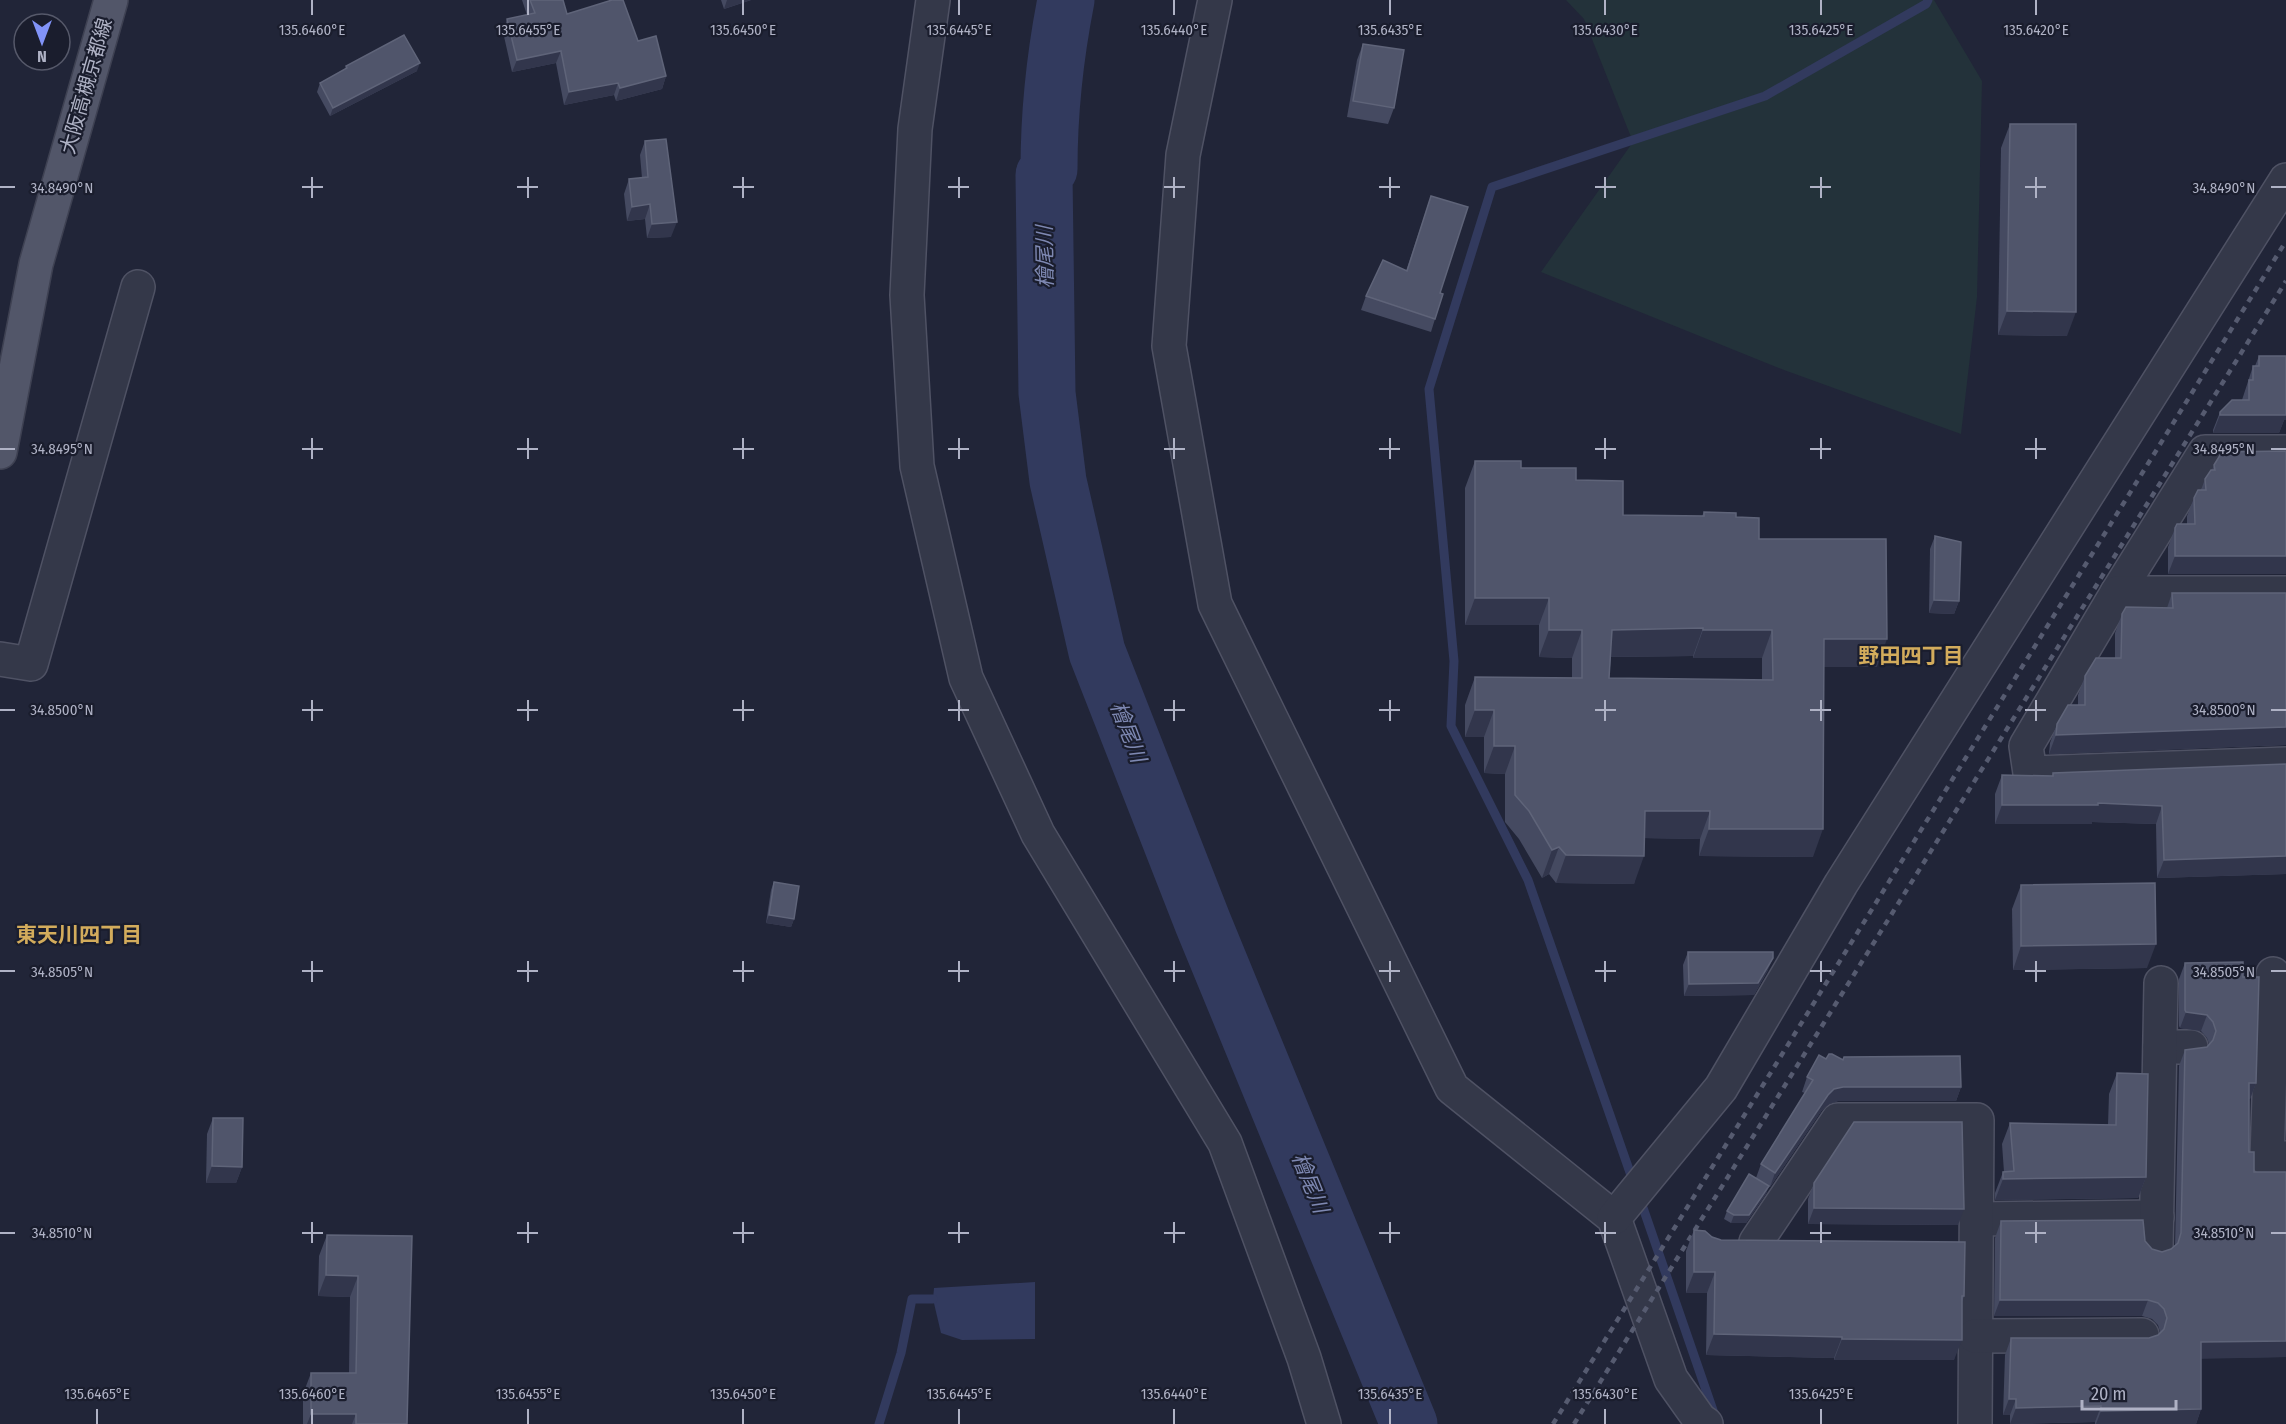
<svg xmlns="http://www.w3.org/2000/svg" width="2286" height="1424" viewBox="0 0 2286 1424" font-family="'Fira Sans Condensed','Noto Sans JP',sans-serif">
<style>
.green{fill:#23323a}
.water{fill:#323a5e}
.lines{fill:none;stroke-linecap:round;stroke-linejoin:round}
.stream{stroke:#323a5e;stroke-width:9}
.river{stroke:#323a5e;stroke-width:57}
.minor-casing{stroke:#4f5264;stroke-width:36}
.major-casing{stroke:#3e4152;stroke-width:36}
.minor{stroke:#343849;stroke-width:33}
.major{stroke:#525669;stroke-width:33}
.rail{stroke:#565b70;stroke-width:4.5;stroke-dasharray:6 6;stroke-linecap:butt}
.wall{fill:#454a61;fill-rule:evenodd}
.shaded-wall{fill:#32364c}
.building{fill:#50556b;stroke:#5f6479;stroke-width:1.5;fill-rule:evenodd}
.ticks{fill:none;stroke:#afb2c5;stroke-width:2}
.labels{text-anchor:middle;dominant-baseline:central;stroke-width:4.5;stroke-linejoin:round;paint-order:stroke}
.street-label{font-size:20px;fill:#afb2c5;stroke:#1a1d2d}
.water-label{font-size:21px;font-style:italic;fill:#7e88b2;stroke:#1a1d2d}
.neighbourhood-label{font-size:21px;font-weight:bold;fill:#d3ac5c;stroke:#1a1d2d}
.ticks-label{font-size:15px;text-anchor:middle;fill:#afb2c5;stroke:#1a1d2d;stroke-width:4.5;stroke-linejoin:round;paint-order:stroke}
</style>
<rect width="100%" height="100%" fill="#212538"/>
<!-- green -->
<polygon class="green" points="1566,0 1934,0 1982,81 1977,297 1961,434 1784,370 1541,272 1633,142 1584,19"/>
<!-- water -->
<polygon class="water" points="1035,1282 1035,1339 962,1340 941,1333 933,1299 934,1288"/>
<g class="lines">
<!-- stream -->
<g class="stream">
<polyline points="1634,1184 1528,880 1451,726 1454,661 1429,389 1492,187 1765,96 1926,4 1928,0"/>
<polyline points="1640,1199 1716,1419"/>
<polyline points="879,1424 901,1353 912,1299 933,1299"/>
</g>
<!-- river -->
<path class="river" d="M1066 0C1055 56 1049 111 1049 169L1044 175 1047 393 1058 481 1097 652 1203 923 1409 1424"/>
<defs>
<g id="minor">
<polyline points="933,0 915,129 907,295 917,466 966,678 1038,834 1225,1143 1304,1358 1324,1424"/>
<polyline points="1215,0 1183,155 1169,346 1215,604 1452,1088 1614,1218 1671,1379 1700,1420 1706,1424"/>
<polyline points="2117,593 2205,452 2286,452"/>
<polyline points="2286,593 2117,593 2026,746 2030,773 2286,764"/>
<polyline points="0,659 31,664 138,287"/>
<polyline points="2273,974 2267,1159 2286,1158"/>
<polyline points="2160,1047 2191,1047"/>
<polyline points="1614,1218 1721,1088 1841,884 2286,180"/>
<polyline points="1976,1219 2157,1217"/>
<polyline points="1756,1242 1838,1120 1977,1120 1975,1424"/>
<polyline points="2156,1249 2161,983"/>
<polyline points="1975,1336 2142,1335"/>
</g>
<polyline id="major" points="0,452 36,264 111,0"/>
</defs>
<!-- minor casing -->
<use href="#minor" class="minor-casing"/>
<!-- major casing -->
<use href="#major" class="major-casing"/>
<!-- minor -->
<use href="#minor" class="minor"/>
<!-- major -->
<use href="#major" class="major"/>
<!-- rail -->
<g class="rail">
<polyline points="1553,1424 2286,241"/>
<polyline points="1574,1424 2286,281"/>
</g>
</g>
<!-- wall -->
<g class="wall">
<polygon points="522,0 563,0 567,14 638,41 666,76 662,89 616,101 614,95 564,105 556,63 512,72 503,32 507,19 527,15"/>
<polygon points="721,0 751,0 724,9"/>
<polygon points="1363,44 1394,108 1388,124 1347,117 1357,60"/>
<polygon points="346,66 417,71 330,116 317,92 320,83 345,69"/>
<polygon points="2010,124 2067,336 1998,335 2001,148"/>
<polygon points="645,141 671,237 647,238 645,219 627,221 624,194 629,179 642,178 640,155"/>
<polygon points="1431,196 1440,293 1435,319 1431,332 1361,310 1366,296 1406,271"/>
<polygon points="2259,356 2286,420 2284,420 2279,433 2213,433 2213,430 2220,412 2242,400 2253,366 2255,366"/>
<polygon points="2286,451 2286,574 2168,574 2168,547 2175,528 2187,524 2187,516 2194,498 2201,490 2205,479 2212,470 2214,465"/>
<path d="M1475 461 1521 468 1576 480 1623 515 1702 516 1704 512 1736 517 1759 539 1877 667H1824L1813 857 1699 856 1700 839 1645 838 1634 884 1556 883 1549 874 1542 878 1519 839 1505 822V774L1484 773V737H1465V705L1475 677 1572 678V658L1539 657V625H1465V488ZM1693 656V658H1762V680L1609 678 1611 657Z"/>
<polygon points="1935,536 1959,601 1954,614 1929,613 1930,549"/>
<polygon points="2172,593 2286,593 2286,745 2049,754 2050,743 2057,724 2078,705 2078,695 2085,676 2115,658 2115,633 2122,614 2167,608"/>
<polygon points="2286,764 2286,874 2157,878 2156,824 2092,822 2092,824 1995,824 1995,794 2002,775 2052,776 2053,773"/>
<polygon points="774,882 794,919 791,927 766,923 771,890"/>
<polygon points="2021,885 2147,968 2013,970 2012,909"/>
<polygon points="1688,952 1768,970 1754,995 1684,996 1683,965"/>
<polygon points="2185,963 2243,977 2256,1083 2250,1099 2249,1099 2249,1152 2254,1172 2286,1357 2201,1358 2201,1409 2196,1424 2095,1424 2095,1422 2010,1424 2010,1415 2003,1415 2005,1355 2011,1338 2149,1338 2158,1335 2160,1332 2158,1325 2152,1319 2142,1316 1994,1316 1995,1238 2001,1221 2145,1241 2152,1249 2162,1252 2171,1249 2175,1246 2179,1066 2185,1050 2207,1047 2209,1044 2207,1038 2201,1031 2180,1028 2179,1026 2179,979"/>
<polygon points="1826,1059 1843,1060 1961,1087 1956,1101 1838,1101 1829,1104 1822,1110 1770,1187 1768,1186 1766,1194 1746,1223 1731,1223 1724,1219 1727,1211 1756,1178 1761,1164 1805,1093 1802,1092 1807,1077"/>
<polygon points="2117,1073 2146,1177 2138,1198 1995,1200 1995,1193 2003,1172 2004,1172 2002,1144 2010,1123 2108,1125 2109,1094"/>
<polygon points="213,1118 242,1167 236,1183 206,1183 207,1134"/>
<polygon points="1814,1183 1958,1225 1808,1224 1808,1199"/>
<polygon points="1694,1230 1721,1240 1964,1296 1962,1302 1954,1360 1834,1360 1834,1358 1706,1355 1707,1293 1686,1293 1686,1251"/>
<polygon points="327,1235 412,1236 407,1424 303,1424 303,1394 311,1373 349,1373 350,1297 318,1296 319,1256"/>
</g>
<!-- shaded-wall -->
<g class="shaded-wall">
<polygon points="727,0 751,0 724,9"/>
<polygon points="561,51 556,63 512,72 517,60"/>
<polygon points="420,63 417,71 330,116 333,108"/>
<polygon points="666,76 662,89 616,101 620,88"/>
<polygon points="618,83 614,95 564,105 569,92"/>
<polygon points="650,204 645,219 627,221 632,207"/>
<polygon points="677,222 671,237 647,238 652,224"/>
<polygon points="2007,311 2076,312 2067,336 1998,335"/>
<polygon points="2286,401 2286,420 2284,420 2279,433 2213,433 2220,415"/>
<polygon points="2175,556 2286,556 2286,574 2168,574"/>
<polygon points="1475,598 1549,598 1539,625 1465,625"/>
<polygon points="1934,600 1959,601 1954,614 1929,613"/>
<polygon points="1703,628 1693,656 1602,657 1612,630"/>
<polygon points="1549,630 1582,630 1572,658 1539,657"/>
<polygon points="1703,630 1772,630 1762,658 1693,658"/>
<polygon points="1824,639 1887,639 1877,667 1814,667"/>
<polygon points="1475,710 1494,710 1484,737 1465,737"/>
<polygon points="2286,727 2286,745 2049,754 2056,735"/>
<polygon points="1494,746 1515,746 1505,774 1484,773"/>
<polygon points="2098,803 2162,806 2156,824 2092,822 2092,824 1995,824 2002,805"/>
<polygon points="1645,811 1710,811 1700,839 1635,838"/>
<polygon points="1709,829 1823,829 1813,857 1699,856"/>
<polygon points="1559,847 1549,874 1542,878 1552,850"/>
<polygon points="1566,855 1644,856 1634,884 1556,883"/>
<polygon points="2286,856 2286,874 2157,878 2164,860"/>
<polygon points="769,915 794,919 791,927 766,923"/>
<polygon points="2156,944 2147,968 2013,970 2021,946"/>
<polygon points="1773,958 1768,970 1754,995 1684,996 1689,984"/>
<polygon points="2186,1012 2207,1015 2201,1031 2180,1028"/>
<polygon points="2249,1083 2256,1083 2250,1099 2243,1099"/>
<polygon points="1843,1087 1961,1087 1956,1101 1838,1101 1829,1104 1822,1110 1770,1187 1775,1173 1828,1095 1834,1089"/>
<polygon points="212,1166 242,1167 236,1183 206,1183"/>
<polygon points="2146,1177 2138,1198 1995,1200 2003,1179"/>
<polygon points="1769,1186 1766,1194 1746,1223 1731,1223 1734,1215"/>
<polygon points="1814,1208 1964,1209 1958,1225 1808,1224"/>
<polygon points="1694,1272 1715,1272 1707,1293 1686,1293"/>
<polygon points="326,1275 358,1276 350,1297 318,1296"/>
<polygon points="2000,1300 2148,1300 2142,1316 1994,1316"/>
<polygon points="1714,1334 1842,1337 1834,1358 1706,1355"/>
<polygon points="1842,1339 1962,1340 1954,1360 1834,1360"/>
<polygon points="2286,1341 2286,1357 2195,1359 2201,1342"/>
<polygon points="2009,1399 2016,1399 2010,1415 2003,1415"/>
<polygon points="2101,1406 2095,1422 2010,1424 2016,1408"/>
<polygon points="2201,1409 2196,1424 2096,1424 2101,1411"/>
<polygon points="311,1414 356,1414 352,1424 307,1424"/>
</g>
<!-- building -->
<g class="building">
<polygon points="530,0 563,0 567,14 612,0 623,0 638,41 656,36 666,76 620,88 618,83 569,92 561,51 517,60 507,19 535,13"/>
<polygon points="404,35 420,63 333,108 320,83 347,68 346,66"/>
<polygon points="1363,44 1404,50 1394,108 1353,101"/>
<polygon points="2010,124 2076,124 2076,312 2007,311"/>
<polygon points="666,139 677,222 652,224 650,204 632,207 629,179 648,177 645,141"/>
<polygon points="1431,196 1468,207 1440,293 1443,294 1435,319 1366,296 1383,260 1407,271"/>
<polygon points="2259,356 2286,356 2286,415 2220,415 2220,412 2232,400 2249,400 2249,380 2253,380 2253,366 2259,366"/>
<polygon points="2286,451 2286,556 2175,556 2175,528 2177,524 2195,524 2194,498 2198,490 2206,490 2205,479 2211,470 2215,470 2214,465 2222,452"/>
<path d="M1475 461H1521V468H1576V480L1623 481V515L1704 516V512L1736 513V517L1759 518V539H1886L1887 639H1824L1823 829H1709L1710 811H1645L1644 856 1566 855 1559 847 1552 850 1529 811 1515 795V746H1494V710H1475V677L1582 678V630H1549V598H1475ZM1703 628V630H1772L1773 680 1609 678 1612 630Z"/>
<polygon points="1935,536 1961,542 1959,601 1934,600"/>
<polygon points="2172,593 2286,593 2286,727 2056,735 2057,724 2068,705 2085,705 2085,676 2096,658 2121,658 2122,614 2126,607 2173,608"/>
<polygon points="2286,764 2286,856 2164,860 2162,806 2098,803 2098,805 2002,805 2002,775 2053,776 2053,773"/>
<polygon points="774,882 799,886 794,919 769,915"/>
<polygon points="2155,883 2156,944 2021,946 2021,885"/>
<polygon points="1688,952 1773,952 1773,958 1758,983 1689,984"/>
<polygon points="2243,962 2243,977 2259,977 2256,1083 2249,1083 2249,1152 2254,1152 2254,1172 2286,1172 2286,1341 2201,1342 2201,1409 2101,1411 2101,1406 2016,1408 2016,1399 2009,1399 2011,1338 2149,1338 2158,1335 2164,1329 2167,1318 2164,1309 2158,1303 2148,1300 2000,1300 2001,1221 2143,1220 2145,1241 2152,1249 2162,1252 2171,1249 2178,1243 2181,1233 2185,1050 2207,1047 2213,1040 2216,1031 2213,1022 2207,1015 2186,1012 2185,1010 2185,963"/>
<polygon points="1829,1054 1832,1054 1843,1060 1844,1057 1960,1056 1961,1087 1843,1087 1834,1089 1828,1095 1775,1173 1761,1164 1813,1080 1807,1077 1819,1055 1826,1059"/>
<polygon points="2117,1073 2148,1074 2146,1177 2003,1179 2003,1172 2014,1171 2010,1123 2116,1125"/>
<polygon points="213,1118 243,1118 242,1167 212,1166"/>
<polygon points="1854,1122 1962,1122 1964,1209 1814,1208 1814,1183"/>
<polygon points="1749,1174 1769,1186 1749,1215 1734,1215 1727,1211"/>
<polygon points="1694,1230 1705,1231 1712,1237 1721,1240 1965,1242 1964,1296 1962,1296 1962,1340 1842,1339 1842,1337 1714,1334 1715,1272 1694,1272"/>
<polygon points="327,1235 412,1236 407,1424 356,1424 356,1414 311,1414 311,1373 356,1373 358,1276 326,1275"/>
</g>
<!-- ticks -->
<path class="ticks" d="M312 0V15M528 0V15M743 0V15M959 0V15M1174 0V15M1390 0V15M1605 0V15M1821 0V15M2036 0V15M312 177V198M528 177V198M743 177V198M959 177V198M1174 177V198M1390 177V198M1605 177V198M1821 177V198M2036 177V198M0 187H15M302 187H323M517 187H538M733 187H754M948 187H969M1164 187H1185M1379 187H1400M1595 187H1616M1810 187H1831M2025 187H2046M2271 187H2286M312 438V459M528 438V459M743 438V459M959 438V459M1174 438V459M1390 438V459M1605 438V459M1821 438V459M2036 438V459M0 449H15M302 449H323M517 449H538M733 449H754M948 449H969M1164 449H1185M1379 449H1400M1595 449H1616M1810 449H1831M2025 449H2046M2271 449H2286M312 700V721M528 700V721M743 700V721M959 700V721M1174 700V721M1390 700V721M1605 700V721M1821 700V721M2036 700V721M0 710H15M302 710H323M517 710H538M733 710H754M948 710H969M1164 710H1185M1379 710H1400M1595 710H1616M1810 710H1831M2025 710H2046M2271 710H2286M312 961V982M528 961V982M743 961V982M959 961V982M1174 961V982M1390 961V982M1605 961V982M1821 961V982M2036 961V982M0 971H15M302 971H323M517 971H538M733 971H754M948 971H969M1164 971H1185M1379 971H1400M1595 971H1616M1810 971H1831M2025 971H2046M2271 971H2286M312 1222V1243M528 1222V1243M743 1222V1243M959 1222V1243M1174 1222V1243M1390 1222V1243M1605 1222V1243M1821 1222V1243M2036 1222V1243M0 1233H15M302 1233H323M517 1233H538M733 1233H754M948 1233H969M1164 1233H1185M1379 1233H1400M1595 1233H1616M1810 1233H1831M2025 1233H2046M2271 1233H2286M97 1409V1424M312 1409V1424M528 1409V1424M743 1409V1424M959 1409V1424M1174 1409V1424M1390 1409V1424M1605 1409V1424M1821 1409V1424"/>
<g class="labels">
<!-- street labels -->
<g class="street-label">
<text transform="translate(86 86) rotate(-74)">大阪高槻京都線</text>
</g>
<!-- water labels -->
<g class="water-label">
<text transform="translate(1045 257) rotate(-91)">檜尾川</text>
<text transform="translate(1128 732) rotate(69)">檜尾川</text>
<text transform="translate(1310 1183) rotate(68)">檜尾川</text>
</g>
<!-- neighbourhood labels -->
<g class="neighbourhood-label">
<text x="1911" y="656">野田四丁目</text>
<text x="79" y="935">東天川四丁目</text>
</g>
</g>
<g class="ticks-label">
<text x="312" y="35">135.6460°E</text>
<text x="528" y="35">135.6455°E</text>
<text x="743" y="35">135.6450°E</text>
<text x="959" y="35">135.6445°E</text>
<text x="1174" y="35">135.6440°E</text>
<text x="1390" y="35">135.6435°E</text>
<text x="1605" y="35">135.6430°E</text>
<text x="1821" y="35">135.6425°E</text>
<text x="2036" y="35">135.6420°E</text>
<text x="2224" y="193">34.8490°N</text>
<text x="62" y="193">34.8490°N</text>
<text x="2224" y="454">34.8495°N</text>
<text x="62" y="454">34.8495°N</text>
<text x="2224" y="715">34.8500°N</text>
<text x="62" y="715">34.8500°N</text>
<text x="2224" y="977">34.8505°N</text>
<text x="62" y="977">34.8505°N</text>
<text x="2224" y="1238">34.8510°N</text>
<text x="62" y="1238">34.8510°N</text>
<text x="97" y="1399">135.6465°E</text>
<text x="312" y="1399">135.6460°E</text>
<text x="528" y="1399">135.6455°E</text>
<text x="743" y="1399">135.6450°E</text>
<text x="959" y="1399">135.6445°E</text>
<text x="1174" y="1399">135.6440°E</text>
<text x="1390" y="1399">135.6435°E</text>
<text x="1605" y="1399">135.6430°E</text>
<text x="1821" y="1399">135.6425°E</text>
</g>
<!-- north arrow -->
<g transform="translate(42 42) rotate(180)"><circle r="28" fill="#1a1d2d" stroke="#56596a" stroke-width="1.5"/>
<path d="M0-4.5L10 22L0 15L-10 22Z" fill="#8193f8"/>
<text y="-9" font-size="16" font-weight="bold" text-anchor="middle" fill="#afb2c5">N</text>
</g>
<!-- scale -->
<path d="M2082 1400v9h94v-9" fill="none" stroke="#afb2c5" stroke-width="3"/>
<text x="2091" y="1400" font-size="18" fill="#afb2c5" stroke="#1a1d2d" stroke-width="4.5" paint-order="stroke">20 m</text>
</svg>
